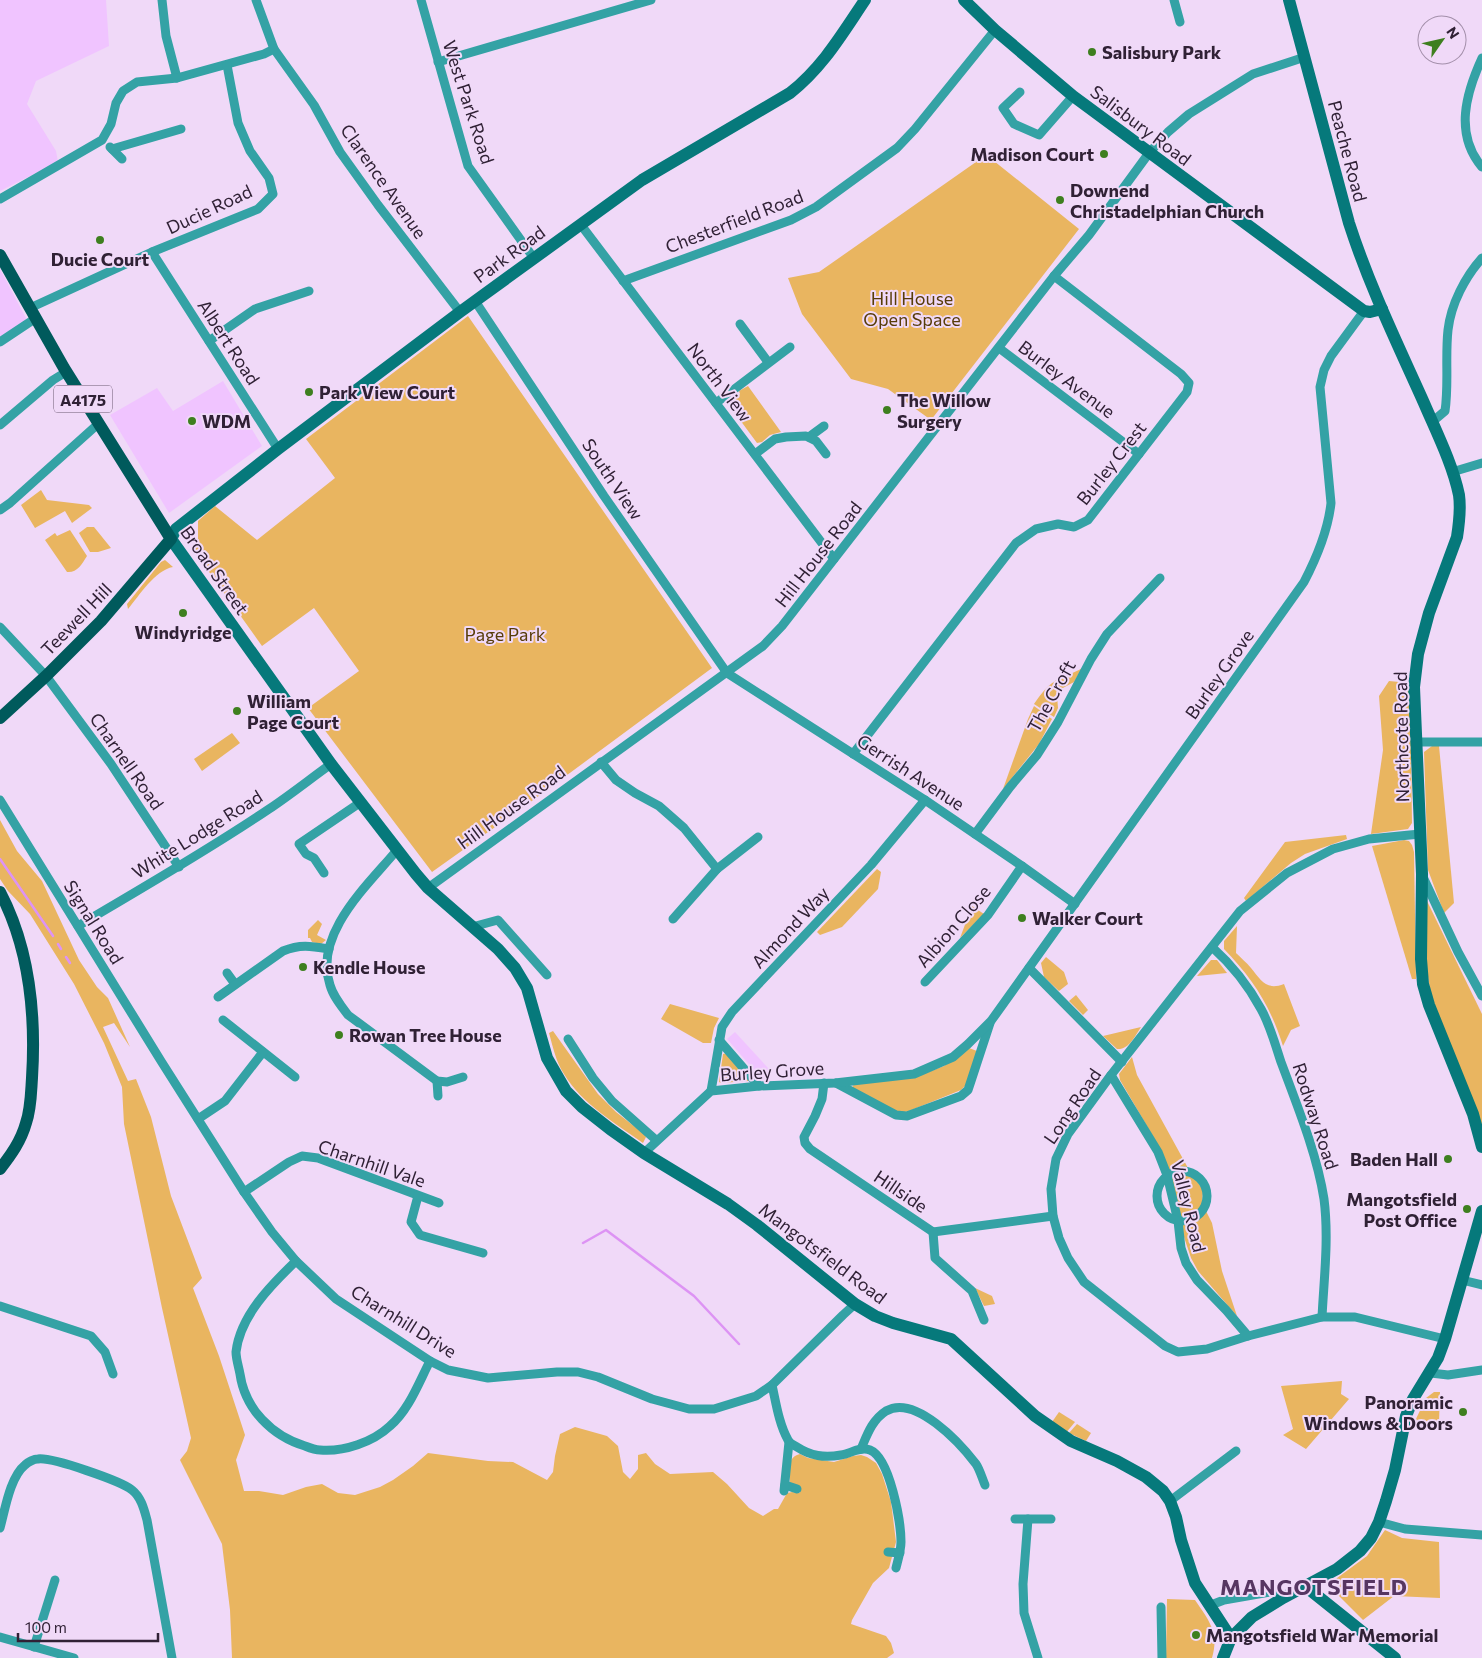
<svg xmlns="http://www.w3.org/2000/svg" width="1482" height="1658" viewBox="0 0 1482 1658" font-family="Commissioner,sans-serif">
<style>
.built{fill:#f0c4ff}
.green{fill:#e9b560}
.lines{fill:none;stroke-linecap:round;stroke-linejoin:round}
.stream{stroke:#dd93f4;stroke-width:2.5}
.street{stroke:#34a2a5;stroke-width:9}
.secondary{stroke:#06797b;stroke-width:12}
.primary{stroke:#005a5c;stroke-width:12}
.poi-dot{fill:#3e7f1f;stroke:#f0d9f8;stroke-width:2}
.labels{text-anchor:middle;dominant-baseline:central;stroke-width:4;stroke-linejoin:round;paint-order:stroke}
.shield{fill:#f0d9f8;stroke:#6a5870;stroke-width:1}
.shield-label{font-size:16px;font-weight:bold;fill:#302135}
.poi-label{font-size:18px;font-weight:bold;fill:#302135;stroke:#f0d9f8;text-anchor:start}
.street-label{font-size:18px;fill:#302135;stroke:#f0d9f8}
.park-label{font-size:18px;fill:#573c08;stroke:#f0d9f8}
.district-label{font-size:22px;font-weight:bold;letter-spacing:1px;fill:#573662;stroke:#f0d9f8}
</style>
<rect width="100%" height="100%" fill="#f0d9f8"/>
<!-- built -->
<g class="built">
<polygon points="0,0 106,0 109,46 36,81 27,104 56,151 58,162 0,191"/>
<polygon points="0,269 27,320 0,337"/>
<polygon points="223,381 262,446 169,513 110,415 157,388 173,411"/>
<polygon points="735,1032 769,1069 760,1077 727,1039"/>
</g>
<!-- green -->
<g class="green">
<polygon points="984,153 1079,229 931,420 888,389 851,379 802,314 788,278 819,272 976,162"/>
<polygon points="468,316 712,668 536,798 432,872 308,708 359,671 314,608 262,646 192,548 198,540 198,521 215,506 257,540 335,478 306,439"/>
<polygon points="748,386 781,432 770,435 762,442 757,443 729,405 730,401 740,394 739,391"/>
<polygon points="41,490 47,500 89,505 92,508 72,523 65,511 35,528 21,505"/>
<polygon points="87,527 94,527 111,548 98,552 90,552 79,533"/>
<path d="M70 530 87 556C82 564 77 573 67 572L45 540 55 533 57 536Z"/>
<path d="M165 560 173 567C155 570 139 596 128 609L127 604 161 562Z"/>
<path d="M1082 668 1074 682 1061 689 1057 696 1058 708 1054 717 1034 704C1041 694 1048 684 1060 678 1068 674 1075 673 1082 668Z"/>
<polygon points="1389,681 1410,683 1412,823 1408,829 1371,834 1383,750 1379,696"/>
<polygon points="1034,706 1052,719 1039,744 1003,789 1028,719"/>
<polygon points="232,733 240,743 202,771 194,759"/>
<polygon points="1432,746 1439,746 1454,903 1444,913 1428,870 1424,752"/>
<path d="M0 820 17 851 42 881 79 960 97 987 108 998 130 1047 114 1023 103 1027 128 1081 136 1079 151 1117 171 1196 202 1278 193 1288 219 1356 245 1435 236 1460 244 1491H259L283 1495 306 1487 322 1484 338 1493 355 1495 380 1487 393 1480 413 1466 428 1453 488 1461 513 1462 547 1480 553 1472 555 1456 560 1434 575 1427 607 1436 618 1446 623 1472 630 1479 638 1469V1455L646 1453 655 1464 670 1474 713 1472 727 1484 749 1508 763 1516 774 1509H778L787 1493 792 1492 800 1493V1486L790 1483C790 1472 786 1457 800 1454L808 1458 834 1462 853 1456 861 1455 867 1457 876 1463 882 1474 891 1502 896 1542 889 1568 873 1583 852 1620 851 1624 886 1636 891 1643 894 1653 887 1658H232L230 1610 222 1544 180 1460 187 1451 191 1438 162 1308 124 1124 122 1087 104 1043 74 984 30 914 8 891 0 879Z"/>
<polygon points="1346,835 1347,839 1305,854 1291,863 1246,901 1244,898 1285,842"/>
<polygon points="1404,840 1409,841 1412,845 1414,852 1416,979 1412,979 1372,846"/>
<polygon points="877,869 881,872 878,889 842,927 820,935 817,932"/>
<polygon points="1427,901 1482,1014 1482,1127 1432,1000 1426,965"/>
<polygon points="972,906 984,914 960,938"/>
<polygon points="318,920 322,924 317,935 326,940 321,944 312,942 310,938 308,938 308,930"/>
<path d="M1237 926 1236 953C1241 958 1246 962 1251 968 1261 980 1266 991 1284 984L1300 1026 1291 1030 1283 1046C1270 1005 1253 979 1224 949V941Z"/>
<polygon points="1046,957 1064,972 1068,984 1059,991 1044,977 1041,963"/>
<polygon points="1211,960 1217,960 1227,973 1197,976"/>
<polygon points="1076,995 1088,1010 1083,1015 1069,1001"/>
<polygon points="670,1004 719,1018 714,1028 711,1043 703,1043 661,1019"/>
<path d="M1141 1027C1135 1036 1129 1050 1117 1049L1103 1036Z"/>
<path d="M553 1031 598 1094 616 1112 644 1134 646 1137 643 1143C615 1123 582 1104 564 1074 556 1062 553 1047 549 1033Z"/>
<polygon points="969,1048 977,1051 967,1084 961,1090 909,1111 900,1113 852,1088 854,1084 921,1075 944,1066"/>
<polygon points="727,1053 749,1078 748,1081 721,1083 719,1082 723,1054"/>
<polygon points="1132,1057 1137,1075 1188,1168 1203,1190 1202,1203 1212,1223 1222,1271 1237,1316 1198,1271 1191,1258 1184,1237 1161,1150 1120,1080 1119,1074"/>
<polygon points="975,1288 992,1296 995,1304 984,1306"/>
<polygon points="1342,1381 1341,1394 1349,1399 1306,1449 1283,1435 1293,1429 1281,1386"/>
<polygon points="1434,1392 1440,1392 1439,1422 1415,1421 1426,1398"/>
<polygon points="1059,1412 1075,1422 1065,1434 1052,1422"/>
<polygon points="1077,1424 1091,1433 1086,1441 1069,1433"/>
<polygon points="1385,1530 1402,1538 1439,1542 1440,1598 1394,1596 1363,1620 1331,1588 1333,1581 1367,1556"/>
<path d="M1167 1599 1195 1600C1208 1619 1220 1633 1212 1658H1166Z"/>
</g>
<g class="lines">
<!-- stream -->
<g class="stream">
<polyline points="0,859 53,936"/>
<polyline points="58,944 61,949"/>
<polyline points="66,957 70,963"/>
<polyline points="583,1243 606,1230 694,1296 739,1344"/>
</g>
<!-- street -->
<g class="street">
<polyline points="162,0 166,36 177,78"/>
<polyline points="256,0 274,49 314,105 340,152 378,205 460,312"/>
<polyline points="421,0 468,166 533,257"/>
<polyline points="1174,0 1180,22"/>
<path d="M1482 58C1466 93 1454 134 1482 167"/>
<polyline points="438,62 651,0"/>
<polyline points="1020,92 1003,108 1014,124 1039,135 1073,96"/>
<polyline points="110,147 122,159"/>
<polyline points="112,149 181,129"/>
<polyline points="0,199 102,140 111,124 116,103 123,91 137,82 177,78 264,54 274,49"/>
<polyline points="581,225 834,559"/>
<polyline points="152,252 278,449"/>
<polyline points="623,281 791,220 816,207 897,148 915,129 995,30"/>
<polyline points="475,301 604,496 727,673 925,800 1022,866 1075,904"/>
<polyline points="30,308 152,252 258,209 273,194 269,178 250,151 238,123 227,65"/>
<polyline points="740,324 768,362"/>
<polyline points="209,341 255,309 309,291"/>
<polyline points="0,342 36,318"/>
<polyline points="999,348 1139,454"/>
<polyline points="716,403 790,347"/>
<path d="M1432 422 1445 411C1449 385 1445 357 1448 330 1451 304 1465 277 1482 258"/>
<polyline points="0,425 53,380 66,372"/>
<polyline points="809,437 824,426"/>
<polyline points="755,454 775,439 786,437 806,436 816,441 826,454"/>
<polyline points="1452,472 1482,463"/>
<polyline points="0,510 10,503 98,424"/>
<polyline points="0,627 46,676 111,764 179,867"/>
<polyline points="1416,742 1482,742"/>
<polyline points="853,754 1016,543 1036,529 1058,524 1074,527 1088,520 1187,392 1189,383 1181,374 1054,276"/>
<polyline points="601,762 616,780 635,793 659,806 684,828 717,869"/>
<polyline points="0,800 161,1061 244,1192 272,1232 296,1261 336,1299 430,1361 448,1370 488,1378 557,1372 578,1372 598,1377 652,1399 689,1409 714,1409 756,1396 772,1385 843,1315 855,1304"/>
<polyline points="975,834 1010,787 1037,755 1058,722 1091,659 1107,634 1160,578"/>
<polyline points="1420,834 1369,839 1333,849 1287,873 1240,911 1111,1075 1068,1134 1056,1159 1051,1189 1053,1216 1059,1238 1068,1258 1084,1282 1165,1346 1178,1352 1207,1349 1248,1336 1322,1317 1355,1317 1445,1339"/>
<path d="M397 850C368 885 313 934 330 985 333 996 341 1006 348 1015L437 1081 447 1082 463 1077"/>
<polyline points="324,873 314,858 306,854 299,844 361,802"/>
<polyline points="1423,877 1458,952 1482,996"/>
<polyline points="428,888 763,646 782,626 1054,276 1089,235 1149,153 1168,132 1189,114 1253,74 1305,57"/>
<polyline points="673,919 717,869 758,837"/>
<path d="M78 926C142 888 207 851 269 809 290 795 310 779 331 764"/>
<polyline points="472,927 498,920 547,975"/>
<path d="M1212 947C1232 965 1248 985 1261 1009 1270 1025 1275 1044 1281 1062 1297 1105 1317 1154 1324 1199 1329 1238 1324 1278 1322 1317"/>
<polyline points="1029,968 1122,1062"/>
<polyline points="227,973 235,984"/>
<polyline points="925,982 988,915 1022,866"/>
<path d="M218 997 283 951C300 944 311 946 329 949"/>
<polyline points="223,1020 295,1077"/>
<polyline points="568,1039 593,1078 612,1101 656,1140"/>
<polyline points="719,1040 759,1086"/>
<polyline points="1111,1075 1158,1152 1167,1175 1178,1221 1181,1248 1186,1263 1197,1280 1226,1310 1248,1336"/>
<polyline points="437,1081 438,1096"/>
<polyline points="824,1083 822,1099 815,1116 804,1137 805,1143 810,1149 933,1232 1053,1216"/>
<polyline points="836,1083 896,1115 907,1116 961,1096 968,1090 971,1081 990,1023"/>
<polyline points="711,1091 722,1027 732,1012 871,865 925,800"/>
<polyline points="198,1119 225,1101 263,1052"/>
<path d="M644 1153 711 1091 759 1086 835 1083 914 1074 953 1057 968 1044 991 1021 1304 582C1317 557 1328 531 1331 503L1320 387 1324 370 1331 356 1364 311"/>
<circle cx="1182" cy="1196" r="25"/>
<polyline points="244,1192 289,1162 302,1156 318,1158 439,1203"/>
<polyline points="418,1196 411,1222 420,1235 483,1253"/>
<polyline points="933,1232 935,1258 972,1291 984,1320"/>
<path d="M296 1261C271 1285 240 1316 236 1352 236 1359 239 1368 240 1374 245 1409 272 1436 305 1446 310 1448 315 1450 320 1450 344 1452 373 1442 390 1426 409 1410 419 1382 430 1361"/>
<polyline points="1462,1280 1482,1285"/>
<polyline points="0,1306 91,1336 105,1352 113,1374"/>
<polyline points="1431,1373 1448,1375 1482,1370"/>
<path d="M772 1385C776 1403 779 1424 788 1440 790 1444 794 1445 797 1447 811 1456 824 1458 841 1455 850 1454 860 1446 870 1450 890 1458 901 1522 901 1542 901 1550 898 1560 896 1568"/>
<path d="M861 1449C867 1435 872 1420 886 1411 915 1394 960 1443 976 1464 980 1470 982 1478 985 1485"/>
<polyline points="785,1485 797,1489"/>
<polyline points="784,1491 789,1442"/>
<polyline points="1170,1501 1236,1451"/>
<polyline points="1015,1519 1051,1519"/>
<polyline points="1028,1519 1023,1584 1024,1613 1038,1658"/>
<polyline points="1379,1522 1405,1529 1482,1535"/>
<path d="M0 1528C5 1510 10 1477 25 1465 28 1462 34 1459 38 1459 52 1457 121 1481 132 1490 141 1497 144 1509 147 1520L172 1658"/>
<polyline points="888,1552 900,1553"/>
<polyline points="1211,1605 1224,1600 1276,1591 1283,1598"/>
<polyline points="1161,1607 1162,1658"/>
<polyline points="0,1637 74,1658"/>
<polyline points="34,1647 55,1580"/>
</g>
<!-- secondary -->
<g class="secondary">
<path d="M865 0C842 34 823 67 790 93L642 180 460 312 278 449 176 529 171 539 331 764 416 874 428 888 498 949 515 968 527 988 547 1058 566 1091 582 1107 610 1129 644 1153 728 1204 757 1225 855 1304 875 1316 893 1323 951 1339 1035 1416 1071 1441 1117 1461 1146 1477 1163 1491 1170 1501 1176 1517 1181 1540 1195 1583 1231 1638"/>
<polyline points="964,0 995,30 1073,96 1364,311 1370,312 1382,309"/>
<path d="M1289 0 1349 223C1369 285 1397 343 1424 403 1436 431 1453 465 1459 495 1461 509 1459 524 1457 537L1429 613 1418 654 1414 687 1422 874 1421 959 1423 984 1429 1005 1473 1114 1482 1147"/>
<polyline points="1305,1586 1395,1658"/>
<polyline points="1223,1658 1231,1638 1252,1617 1283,1598 1337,1569 1360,1551 1371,1538 1379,1522 1386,1501 1395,1470 1406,1416 1413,1399 1438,1358 1445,1339 1482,1211"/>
</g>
<!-- primary -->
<g class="primary">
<polyline points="0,255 64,368 171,539 101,621 46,676 0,718"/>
<path d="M0 892C30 949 36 1014 32 1078 31 1092 31 1109 26 1123 21 1141 11 1155 0 1169"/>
</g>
</g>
<!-- markers -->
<g class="poi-dot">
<circle cx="1092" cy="52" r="5"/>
<circle cx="1104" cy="154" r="5"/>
<circle cx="1060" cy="200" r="5"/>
<circle cx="100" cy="240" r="5"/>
<circle cx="309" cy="392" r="5"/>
<circle cx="887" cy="410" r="5"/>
<circle cx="192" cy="421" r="5"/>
<circle cx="183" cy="613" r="5"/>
<circle cx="237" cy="711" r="5"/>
<circle cx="1022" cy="918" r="5"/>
<circle cx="303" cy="967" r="5"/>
<circle cx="339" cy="1035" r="5"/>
<circle cx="1448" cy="1159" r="5"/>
<circle cx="1467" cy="1209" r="5"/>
<circle cx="1463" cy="1412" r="5"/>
<circle cx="1196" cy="1635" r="5"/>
</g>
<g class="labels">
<!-- shield labels -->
<rect class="shield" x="54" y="385.5" width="58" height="27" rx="4"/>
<g class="shield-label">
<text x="83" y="399">A4175</text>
</g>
<!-- poi labels -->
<g class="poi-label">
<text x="1102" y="52">Salisbury Park</text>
<text x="1094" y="154" text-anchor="end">Madison Court</text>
<text x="1070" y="190">Downend<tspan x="1070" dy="21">Christadelphian Church</tspan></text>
<text x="100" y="259" text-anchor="middle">Ducie Court</text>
<text x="319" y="392">Park View Court</text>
<text x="897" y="400">The Willow<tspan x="897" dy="21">Surgery</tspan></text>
<text x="202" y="421">WDM</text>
<text x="183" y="632" text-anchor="middle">Windyridge</text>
<text x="247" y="701">William<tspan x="247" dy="21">Page Court</tspan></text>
<text x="1032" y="918">Walker Court</text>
<text x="313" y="967">Kendle House</text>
<text x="349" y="1035">Rowan Tree House</text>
<text x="1438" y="1159" text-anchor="end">Baden Hall</text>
<text x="1457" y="1199" text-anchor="end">Mangotsfield<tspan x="1457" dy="21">Post Office</tspan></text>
<text x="1453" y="1402" text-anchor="end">Panoramic<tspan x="1453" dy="21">Windows &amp; Doors</tspan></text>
<text x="1206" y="1635">Mangotsfield War Memorial</text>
</g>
<!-- street labels -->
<g class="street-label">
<text transform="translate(469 102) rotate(72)">West Park Road</text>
<text transform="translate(1141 125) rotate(37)">Salisbury Road</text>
<text transform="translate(1348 151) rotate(75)">Peache Road</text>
<text transform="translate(384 181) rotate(55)">Clarence Avenue</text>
<text transform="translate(209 209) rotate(-25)">Ducie Road</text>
<text transform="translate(734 221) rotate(-21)">Chesterfield Road</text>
<text transform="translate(509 254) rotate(-36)">Park Road</text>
<text transform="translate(229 342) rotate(57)">Albert Road</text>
<text transform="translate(1067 379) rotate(37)">Burley Avenue</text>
<text transform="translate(720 382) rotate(53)">North View</text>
<text transform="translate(1111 463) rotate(-52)">Burley Crest</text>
<text transform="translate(613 479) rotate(56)">South View</text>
<text transform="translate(818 554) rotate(-52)">Hill House Road</text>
<text transform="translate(215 570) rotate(55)">Broad Street</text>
<text transform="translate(76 619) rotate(-46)">Teewell Hill</text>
<text transform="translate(1219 674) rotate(-55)">Burley Grove</text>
<text transform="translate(1051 696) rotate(-61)">The Croft</text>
<text transform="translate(1401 737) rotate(-91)">Northcote Road</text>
<text transform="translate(127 761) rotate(55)">Charnell Road</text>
<text transform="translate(911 772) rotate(33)">Gerrish Avenue</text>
<text transform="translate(511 807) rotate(-36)">Hill House Road</text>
<text transform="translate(197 834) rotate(-32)">White Lodge Road</text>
<text transform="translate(94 922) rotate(58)">Signal Road</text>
<text transform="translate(953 926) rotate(-49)">Albion Close</text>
<text transform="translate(790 927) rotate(-47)">Almond Way</text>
<text transform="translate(772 1071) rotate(-4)">Burley Grove</text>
<text transform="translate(1072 1106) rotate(-56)">Long Road</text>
<text transform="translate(1316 1116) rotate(72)">Rodway Road</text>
<text transform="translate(372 1163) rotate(19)">Charnhill Vale</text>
<text transform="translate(901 1191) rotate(34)">Hillside</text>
<text transform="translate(1189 1206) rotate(76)">Valley Road</text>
<text transform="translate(823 1253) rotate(37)">Mangotsfield Road</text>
<text transform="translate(404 1321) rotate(32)">Charnhill Drive</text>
</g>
<!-- park labels -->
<g class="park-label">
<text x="912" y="298">Hill House<tspan x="912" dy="21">Open Space</tspan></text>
<text x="505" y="634">Page Park</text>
</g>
<!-- district labels -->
<g class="district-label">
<text x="1314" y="1586">MANGOTSFIELD</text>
</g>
</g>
<!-- north arrow -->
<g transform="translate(1442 40) rotate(56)"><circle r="24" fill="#f0d9f8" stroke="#a38faa"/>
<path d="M0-4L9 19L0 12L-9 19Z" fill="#3e7f1f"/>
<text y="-8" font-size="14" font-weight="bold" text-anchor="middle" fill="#302135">N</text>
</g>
<!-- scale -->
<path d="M18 1633v8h140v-8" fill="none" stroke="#302135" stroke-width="2.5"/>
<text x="25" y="1633" font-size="15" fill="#302135" stroke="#f0d9f8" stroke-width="4" paint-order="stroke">100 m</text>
</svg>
